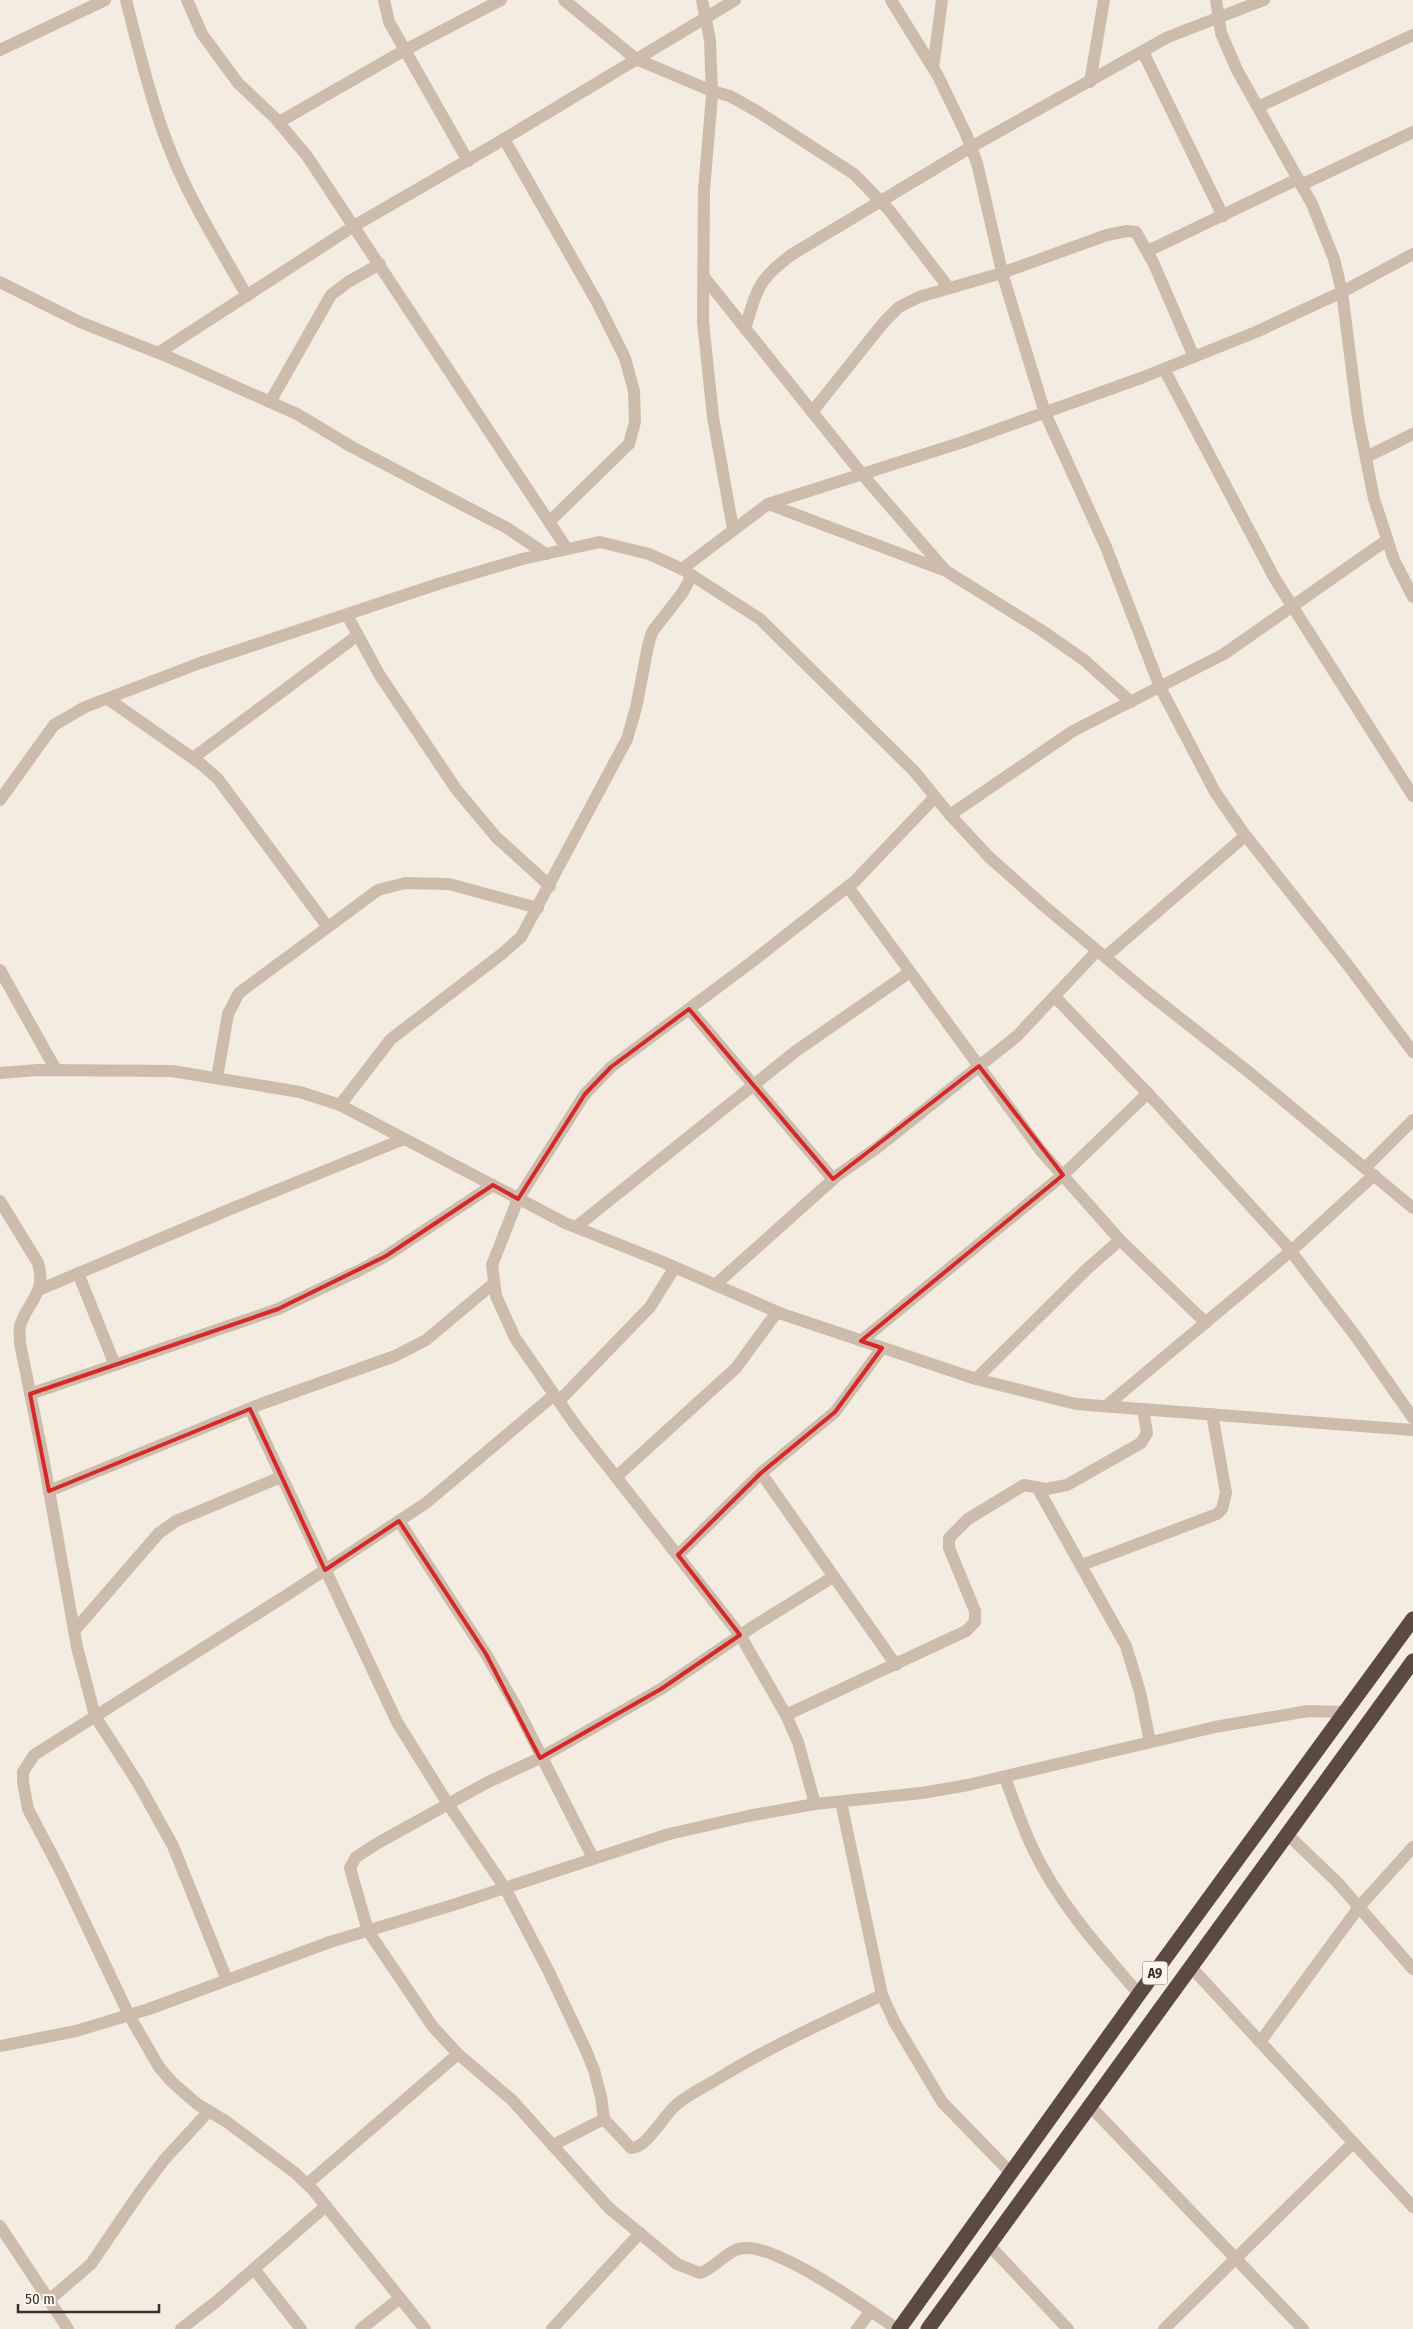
<svg xmlns="http://www.w3.org/2000/svg" width="1413" height="2329" viewBox="0 0 1413 2329" font-family="'Fira Sans Condensed',sans-serif">
<style>
.lines{fill:none;stroke-linecap:round;stroke-linejoin:round}
.minor{stroke:#cdbbac;stroke-width:12}
.highway{stroke:#5c4a42;stroke-width:15}
.marked{fill:none;stroke:#d62828;stroke-width:4;stroke-linejoin:round}
.labels{text-anchor:middle;dominant-baseline:central;stroke-width:4.5;stroke-linejoin:round;paint-order:stroke}
.shield{fill:#fbf5ee;stroke:#756b66;stroke-width:1}
.shield-label{font-size:14px;font-weight:bold;fill:#3b302b}
</style>
<rect width="100%" height="100%" fill="#f4ebe1"/>
<g class="lines">
<!-- minor -->
<g class="minor">
<path d="M126 0C139 50 151 102 170 150 190 201 220 248 247 296"/>
<polyline points="187,0 202,34 238,83 275,118 307,156 567,549"/>
<polyline points="384,0 389,22 468,161"/>
<polyline points="564,0 636,59 712,91 730,96 760,113 854,174 889,210 949,288"/>
<polyline points="702,0 710,40 712,96 704,190 703,322 713,417 733,529"/>
<polyline points="891,0 938,76 966,134 977,163 1003,276 1045,413 1106,547 1160,687 1215,792 1242,831 1347,964 1413,1052"/>
<polyline points="1216,0 1221,33 1237,70 1312,204 1334,259 1342,292 1358,418 1374,499 1394,560 1413,597"/>
<polyline points="0,50 105,0"/>
<polyline points="1143,52 1223,216"/>
<polyline points="933,68 942,0"/>
<polyline points="1090,82 1104,0"/>
<polyline points="1258,107 1413,35"/>
<polyline points="279,122 405,50 501,0"/>
<polyline points="504,139 597,302 625,358 634,391 635,422 629,444 550,521"/>
<polyline points="1301,185 1413,132"/>
<polyline points="1148,251 1298,179"/>
<polyline points="704,277 862,474 944,569"/>
<polyline points="0,282 80,322 171,358 297,414 352,447 507,528 546,554"/>
<path d="M745 329C757 289 757 281 791 255L971 147 1168 37 1264 0"/>
<polyline points="158,353 354,226 494,145 735,0"/>
<polyline points="1164,369 1275,579 1413,796"/>
<polyline points="270,402 331,295 348,282 380,264"/>
<polyline points="812,412 884,322 899,307 919,297 1002,273 1107,235 1127,231 1136,232 1154,264 1194,357"/>
<polyline points="1366,457 1413,434"/>
<polyline points="768,504 946,571 1041,630 1084,660 1131,702"/>
<polyline points="682,569 768,504 963,442 1141,378 1256,332 1342,292 1413,254"/>
<polyline points="347,615 379,674 456,789 496,837 550,886"/>
<polyline points="108,699 201,764 218,779 327,926"/>
<polyline points="193,758 358,635"/>
<polyline points="0,800 54,725 85,707 200,663 441,583 522,559 600,542 649,554 682,569 760,619 914,771 950,815 989,857 1044,906 1148,993 1250,1073 1413,1208"/>
<polyline points="950,815 1073,731 1224,654 1387,540"/>
<polyline points="848,887 1041,1151 1120,1240 1206,1323"/>
<polyline points="1105,957 1245,836"/>
<polyline points="0,970 56,1070"/>
<polyline points="1055,997 1155,1101 1286,1245 1357,1338 1413,1418"/>
<polyline points="689,1009 833,1179"/>
<polyline points="0,1073 38,1070 172,1071 300,1092 340,1105 565,1223 663,1262 782,1314 976,1379 1076,1404 1413,1430"/>
<polyline points="217,1078 228,1014 239,993 378,890 405,883 449,884 538,908"/>
<polyline points="340,1105 391,1039 503,953 521,937 627,739 636,708 648,646 652,632 683,592 692,575"/>
<polyline points="1365,1168 1413,1120"/>
<path d="M0 1201 38 1263C47 1294 28 1300 20 1326 19 1331 20 1338 20 1343L44 1462 77 1647 95 1716 138 1783 173 1846 227 1980"/>
<polyline points="576,1227 796,1051 910,972"/>
<polyline points="78,1273 115,1365"/>
<polyline points="715,1285 838,1175 878,1147 1017,1036 1097,951"/>
<polyline points="41,1289 233,1208 404,1139"/>
<polyline points="861,1341 1063,1175 1148,1093"/>
<polyline points="976,1379 1088,1268 1120,1240"/>
<polyline points="30,1394 278,1309 358,1271 386,1256 493,1185"/>
<polyline points="559,1401 650,1307 675,1267"/>
<polyline points="1106,1406 1291,1251 1374,1175"/>
<path d="M250 1409 397 1722 448 1804 505 1888 548 1970 585 2048 594 2070 601 2097 604 2119 631 2148C646 2149 664 2115 676 2105 689 2094 705 2087 719 2078 771 2046 827 2021 882 1995"/>
<polyline points="761,1473 896,1665"/>
<polyline points="616,1477 736,1368 777,1312"/>
<polyline points="1037,1487 1126,1646 1140,1692 1150,1742"/>
<polyline points="49,1491 261,1404 395,1356 426,1340 494,1283"/>
<polyline points="399,1521 486,1654 518,1710 593,1858"/>
<polyline points="678,1555 761,1473 835,1412 882,1348"/>
<polyline points="1082,1565 1217,1514 1222,1509 1226,1493 1212,1414"/>
<path d="M833 1577 754 1626 661 1689 540 1758 488 1782 378 1843 356 1857 350 1868 368 1931 433 2027 458 2054 512 2100 609 2208 677 2264 700 2273C717 2268 728 2247 747 2248 782 2248 867 2308 897 2329"/>
<polyline points="74,1631 159,1533 176,1521 281,1477"/>
<polyline points="786,1715 966,1631 975,1622 975,1611 949,1548 949,1538 968,1519 1024,1485 1046,1489 1067,1485 1141,1443 1147,1433 1143,1409"/>
<path d="M1005 1778C1014 1801 1022 1826 1033 1849 1059 1904 1100 1949 1139 1994"/>
<polyline points="841,1802 882,1995 895,2023 942,2102 1011,2173"/>
<polyline points="815,1804 798,1742 786,1715 740,1635 576,1426 515,1338 496,1296 492,1265 518,1199 585,1094 611,1067 753,961 855,881 935,797"/>
<polyline points="1287,1834 1338,1883 1413,1969"/>
<polyline points="1190,1966 1413,2207"/>
<polyline points="1260,2042 1359,1907 1413,1847"/>
<polyline points="0,2046 76,2031 149,2009 330,1942 453,1905 669,1834 748,1816 815,1804 922,1793 968,1785 1215,1727 1308,1711 1344,1712"/>
<polyline points="1089,2105 1303,2329"/>
<polyline points="553,2145 604,2119"/>
<polyline points="307,2184 458,2054"/>
<polyline points="0,2226 68,2329"/>
<polyline points="989,2245 1068,2329"/>
<polyline points="254,2269 301,2329"/>
<polyline points="49,2300 91,2264 140,2192 164,2160 209,2111"/>
<polyline points="181,2329 217,2301 326,2206"/>
<polyline points="361,2329 400,2298"/>
<polyline points="425,2329 313,2190 294,2172 227,2122 197,2104 172,2082 159,2067 129,2015 60,1870 28,1809 23,1782 23,1772 34,1755 290,1593 426,1503 554,1395"/>
<polyline points="552,2329 640,2233"/>
<polyline points="857,2329 871,2311"/>
<polyline points="1164,2329 1353,2143"/>
</g>
<!-- highway -->
<g class="highway">
<polyline points="899,2329 1139,1994 1413,1619"/>
<polyline points="928,2329 1413,1661"/>
</g>
</g>
<!-- marked area -->
<path class="marked" d="M689 1009 833 1179 979 1066 1063 1175 861 1341 882 1348 835 1412 761 1473 678 1555 740 1635 661 1689 540 1758 486 1654 399 1521 325 1570 250 1409 49 1491 30 1394 278 1309 386 1256 493 1185 518 1199 585 1094 611 1067Z"/>
<g class="labels">
<!-- shield labels -->
<rect class="shield" x="1142.5" y="1961.5" width="25" height="23" rx="4"/>
<g class="shield-label">
<text x="1155" y="1973">A9</text>
</g>
</g>
<!-- scale -->
<path d="M18 2304v8h141v-8" fill="none" stroke="#3b302b" stroke-width="2.5"/>
<text x="25" y="2304" font-size="15" fill="#3b302b" stroke="#fbf5ee" stroke-width="4" paint-order="stroke">50 m</text>
</svg>
